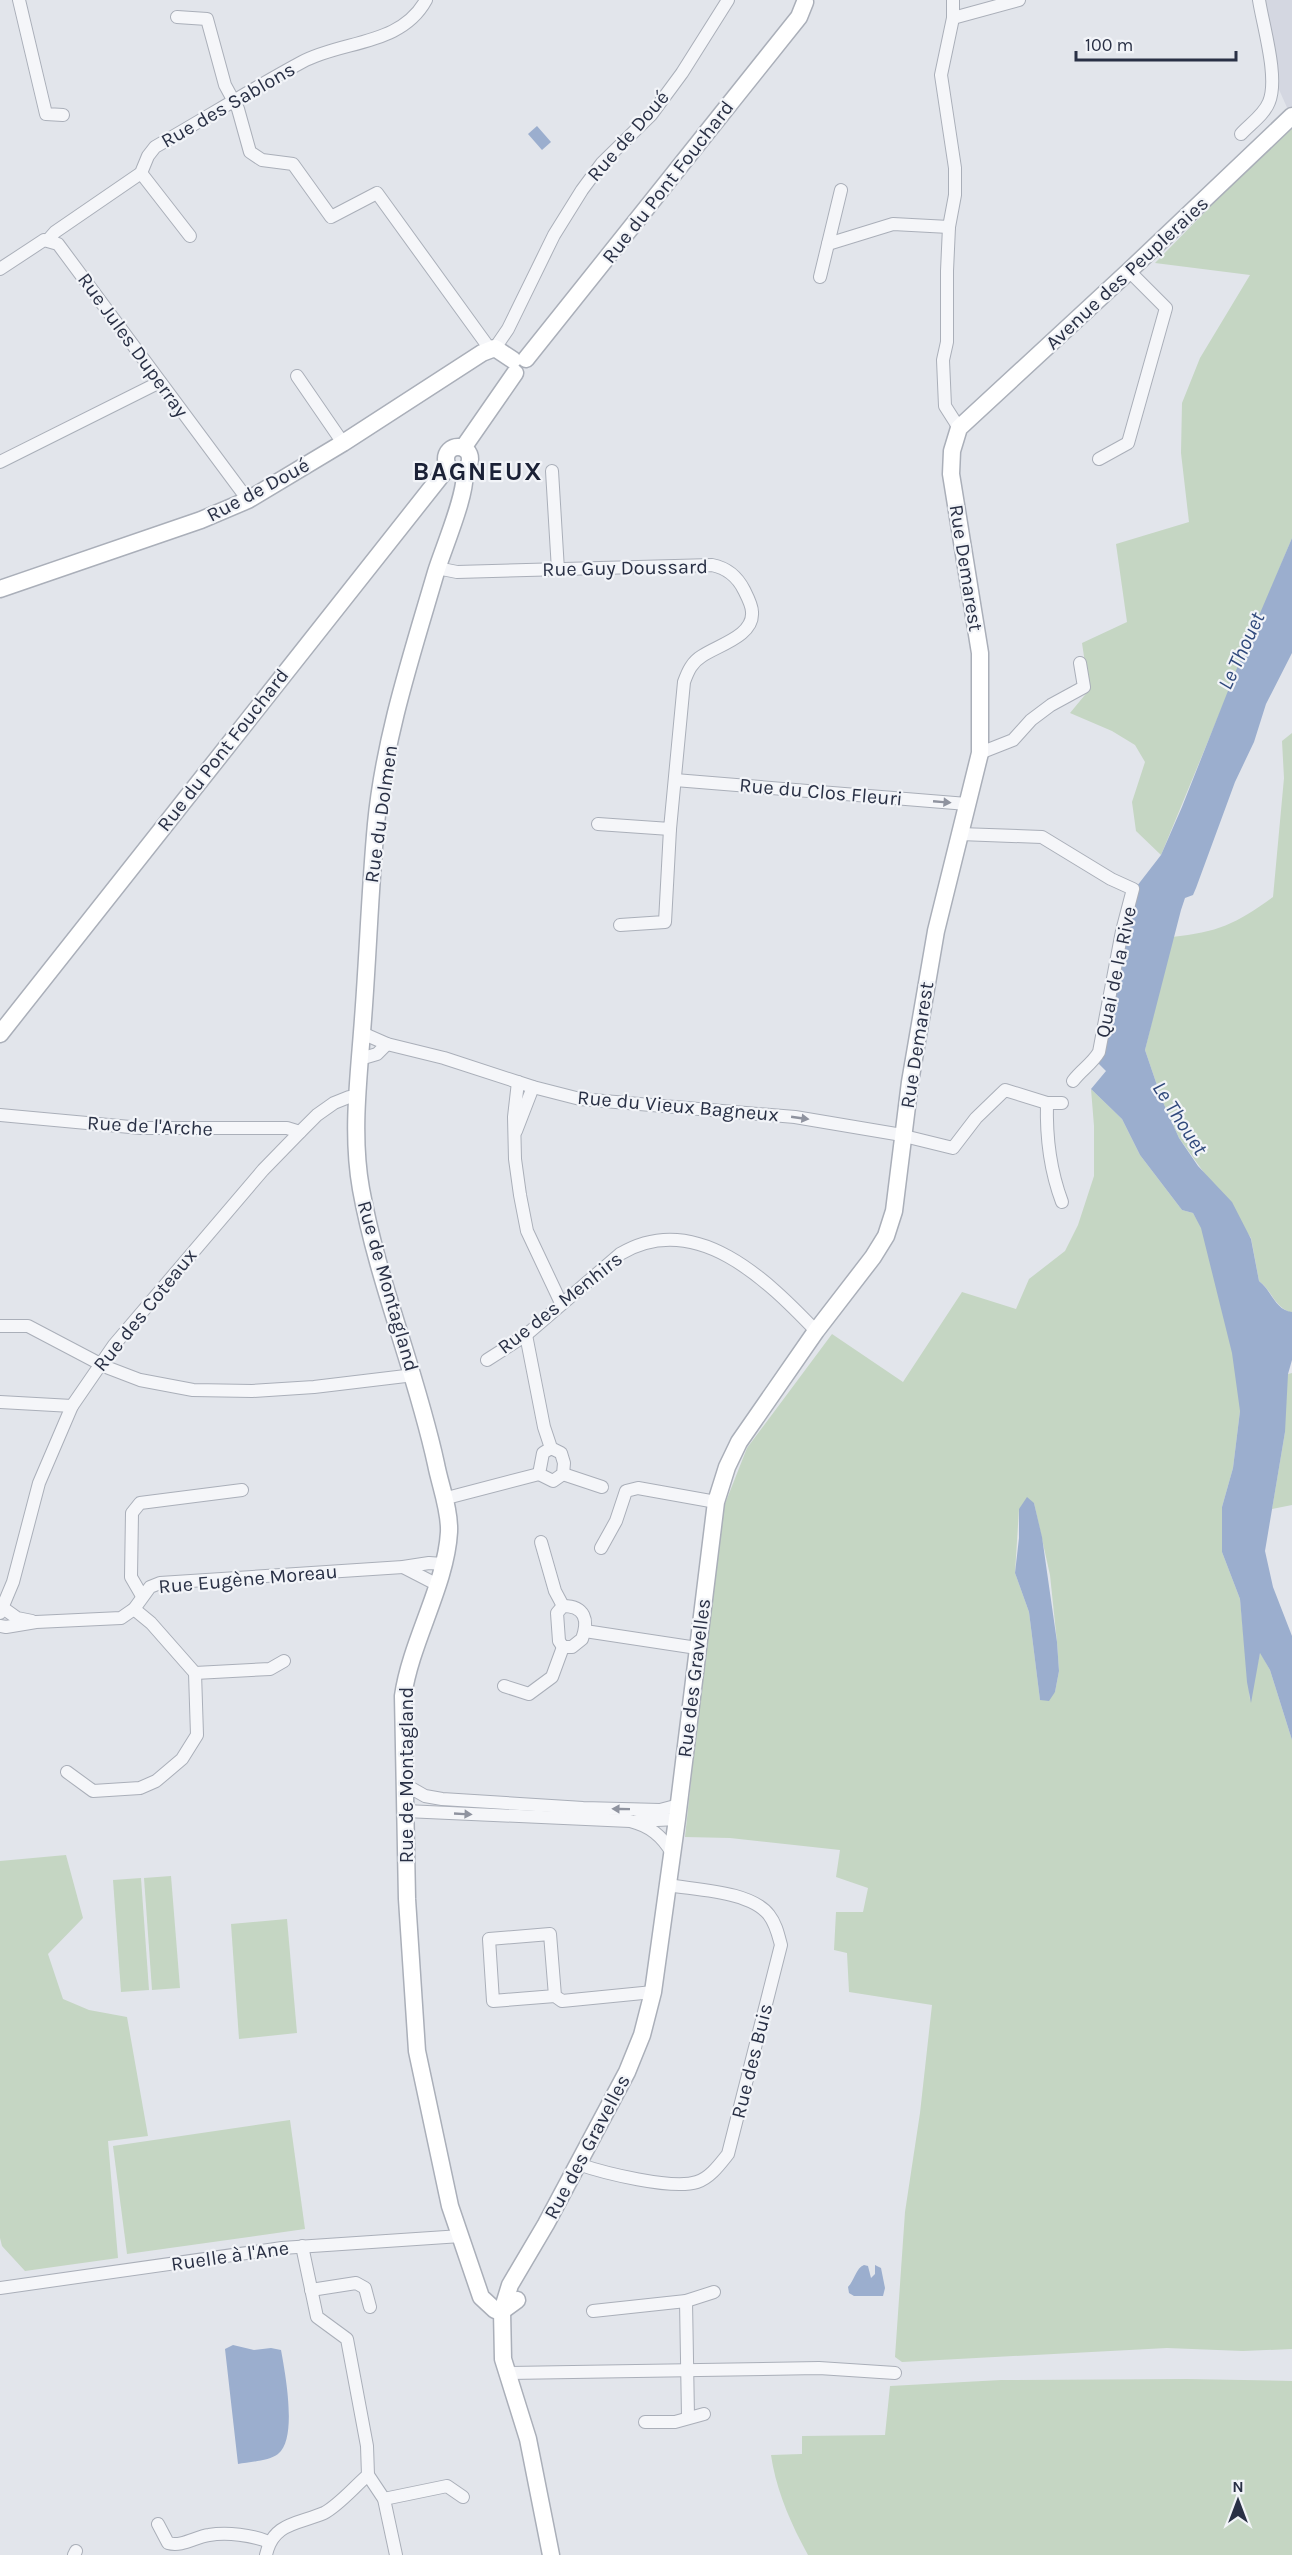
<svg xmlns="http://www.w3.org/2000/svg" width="1292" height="2555" viewBox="0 0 1292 2555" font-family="Karla,sans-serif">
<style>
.built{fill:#d4d7e1}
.green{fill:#c5d6c3;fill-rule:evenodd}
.water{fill:#9baece}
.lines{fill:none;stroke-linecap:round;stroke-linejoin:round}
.street-casing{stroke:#aaafb9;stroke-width:14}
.secondary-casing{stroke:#aaafb9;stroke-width:19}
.street{stroke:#f5f6f9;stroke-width:12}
.secondary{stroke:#fff;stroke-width:16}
.oneway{fill:#8f939f}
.labels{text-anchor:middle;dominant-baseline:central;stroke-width:4.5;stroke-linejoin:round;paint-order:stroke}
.street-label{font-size:20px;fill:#293045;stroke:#f2f4f8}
.water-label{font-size:21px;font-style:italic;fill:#30497c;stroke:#f2f4f8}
.district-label{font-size:26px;font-weight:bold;letter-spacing:1.5px;fill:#1b2136;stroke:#f2f4f8}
</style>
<rect width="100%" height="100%" fill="#e2e5eb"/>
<!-- built -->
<polygon class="built" points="1261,0 1292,0 1292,119 1274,78"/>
<!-- green -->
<g class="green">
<polygon points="1292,123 1292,538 1161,855 1136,831 1132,802 1145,762 1135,745 1112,731 1070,713 1089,690 1082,643 1127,622 1116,544 1189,522 1181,453 1182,403 1200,358 1250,275 1155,263"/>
<path d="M1292 733V1312L1291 1313C1272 1304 1274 1293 1259 1281L1251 1238 1179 1138 1162 1100 1145 1050 1172 937C1218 932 1236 924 1273 897L1284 778 1282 741Z"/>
<path d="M1091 1089 1122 1119 1140 1155 1182 1210 1193 1213 1288 1374 1292 1373V1505L1272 1509 1285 1432 1240 1411 1233 1468 1222 1507V1552L1240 1599 1250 1700 1260 1652 1270 1670 1292 1740V2349L1243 2351 1167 2348 902 2362 895 2357 905 2212 920 2113 932 2005 849 1992 847 1953 834 1950 836 1912H863L868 1888 836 1877 840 1850 730 1838 685 1837 719 1519 747 1448 832 1334 903 1382 962 1292 1016 1309 1029 1279 1065 1251 1078 1225 1094 1176V1126ZM1034 1503 1050 1575 1057 1642 1059 1671 1055 1692 1040 1700 1029 1612 1015 1573 1019 1509Z"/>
<polygon points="66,1855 83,1918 48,1954 63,1999 89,2010 127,2017 148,2136 108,2141 118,2258 25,2271 2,2246 0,2238 0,1861"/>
<polygon points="171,1876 180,1988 152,1990 144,1878"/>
<polygon points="141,1878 149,1990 121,1992 113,1880"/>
<polygon points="287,1919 297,2033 239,2039 231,1924"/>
<polygon points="290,2120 305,2229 127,2254 113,2146"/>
<path d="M1187 2379 1292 2381V2555H808C791 2524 776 2490 771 2455L802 2454V2436L885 2435 890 2386 1001 2380Z"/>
</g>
<!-- water -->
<g class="water">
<polygon points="537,126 551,142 542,150 528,134"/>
<path d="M1292 538V653L1266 704 1254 742 1235 782 1196 888 1193 895 1185 898 1181 910 1145 1050 1162 1100 1179 1138 1198 1166 1232 1202 1251 1239 1259 1281C1272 1291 1275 1310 1292 1312V1360L1288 1374 1285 1432 1265 1551 1273 1587 1292 1636V1740L1270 1670 1260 1653 1251 1703 1247 1682 1240 1599 1222 1552V1507L1233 1468 1240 1411 1232 1353 1201 1228 1193 1213 1182 1210 1140 1155 1122 1119 1091 1089 1106 1071 1099 1064 1137 886 1161 855 1182 807 1241 658Z"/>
<polygon points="1027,1497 1034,1503 1042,1537 1057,1642 1059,1671 1055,1692 1049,1701 1040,1700 1029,1612 1015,1573 1019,1538 1019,1509"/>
<path d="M864 2265 868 2266 871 2278 875 2274V2265L881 2268 885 2288 883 2296H854L849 2293 848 2287C854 2281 856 2268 864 2265Z"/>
<path d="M233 2345 254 2350 271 2348 281 2350C285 2372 298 2439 278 2454 269 2461 249 2462 238 2464L225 2349Z"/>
</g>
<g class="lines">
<defs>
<g id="street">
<polyline points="19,0 46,114 63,115"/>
<polyline points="953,0 953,18 941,75 955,168 955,195 949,227 947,271 947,342 943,360 945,406 959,428"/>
<polyline points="177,17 207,19 225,85 238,109 250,152 262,160 293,164 331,217 377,193 487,345 495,348 508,329 554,235 582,190 602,163 651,115 682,73 728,0"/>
<polyline points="953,18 1019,0"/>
<path d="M1241 134C1250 124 1264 115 1269 102 1279 78 1263 26 1259 0"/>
<polyline points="141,173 190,236"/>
<path d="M48 240 55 232 141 173 148 156 155 147C204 119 252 89 302 62 343 40 401 46 426 0"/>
<polyline points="828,244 893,224 949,227"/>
<polyline points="0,269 44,240 58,244 248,500"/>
<polyline points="820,277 841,190"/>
<polyline points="297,376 343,443"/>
<polyline points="1099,459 1128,443 1166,308 1129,271"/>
<polyline points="0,462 160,382"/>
<polyline points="552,471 558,570"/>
<path d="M437 568 457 572 712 565C727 568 737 576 744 590 747 596 752 605 752 612 754 636 718 645 702 656 692 662 688 671 684 682L670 829 598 824"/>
<polyline points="980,753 1013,740 1031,720 1051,705 1084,687 1080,663"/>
<polyline points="675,780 967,804"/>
<path d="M960 834 1042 837 1111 879 1133 889 1122 931 1099 1052C1092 1064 1081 1070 1073 1081"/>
<polyline points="620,925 665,922 670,829"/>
<polyline points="362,1033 387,1044 444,1058 533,1087 580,1099 795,1117 896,1134 953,1148 976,1118 1005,1090 1047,1103 1062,1103"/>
<polyline points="360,1059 377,1054 387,1044"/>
<polyline points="518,1082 514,1117 515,1159 520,1195 527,1231 561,1303"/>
<path d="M1047 1103C1046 1137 1050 1170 1062 1202"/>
<polyline points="0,1115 141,1128 287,1128 300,1132"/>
<polyline points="516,1131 533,1087"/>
<polyline points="0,1326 28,1326 106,1367 140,1380 193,1390 252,1391 314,1387 414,1375"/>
<polyline points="526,1335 544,1427 551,1448 561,1453 564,1463 563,1474 553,1481 539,1474 543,1453 551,1448"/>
<path d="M487 1360 526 1335 620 1254C696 1209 767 1280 816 1331"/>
<polyline points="0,1402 72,1406"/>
<polyline points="563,1474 602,1487"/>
<polyline points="443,1499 539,1474"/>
<polyline points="541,1542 555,1591 563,1606"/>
<polyline points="601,1548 616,1521 626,1491 638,1488 716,1502"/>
<polyline points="403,1567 436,1584"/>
<polyline points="142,1596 131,1577 132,1513 140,1503 242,1490"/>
<path d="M563 1606C585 1606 589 1620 582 1639L572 1647H563L559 1641 557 1613Z"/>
<polyline points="3,1608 17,1618 32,1621"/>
<polyline points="0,1613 13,1582 39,1483 72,1406 114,1345 263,1170 300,1132 317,1115 334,1103 349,1097 356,1097"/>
<polyline points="0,1626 6,1627 36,1622 121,1618 134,1609 150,1587 160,1583 403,1567 429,1563 443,1564"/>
<polyline points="585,1631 697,1648"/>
<polyline points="195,1673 270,1669 284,1661"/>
<polyline points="504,1686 529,1694 552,1677 563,1647"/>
<polyline points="67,1772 93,1791 140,1788 156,1781 182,1759 197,1735 195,1673 151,1623 134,1609"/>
<polyline points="404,1784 425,1796 442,1799 583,1808 660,1810 679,1805"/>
<path d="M405 1811 630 1821C650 1826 662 1836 672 1853"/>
<polyline points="637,1821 677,1819"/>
<polyline points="555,1996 550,1934 489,1939 493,2001 555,1996 562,2001 653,1992"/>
<path d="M578 2164C604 2173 672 2190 697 2182 710 2178 720 2164 728 2154L781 1945C778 1934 776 1924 769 1915 751 1891 696 1890 668 1885"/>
<polyline points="0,2288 282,2248 461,2236"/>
<polyline points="311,2290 356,2283 365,2288 370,2307"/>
<polyline points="686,2301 688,2417"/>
<polyline points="593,2311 686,2301 714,2292"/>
<polyline points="509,2373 819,2368 895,2373"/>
<polyline points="645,2422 675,2422 704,2414"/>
<polyline points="368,2475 384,2499 396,2555"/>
<polyline points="384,2499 447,2486 463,2497"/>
<path d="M158 2524 168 2543C182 2547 195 2537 209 2535 227 2532 252 2535 269 2542"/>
<polyline points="74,2555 76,2551"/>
<path d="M266 2555C273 2522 299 2524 324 2513 339 2505 354 2487 368 2475L367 2446 347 2339 317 2317 302 2246"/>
</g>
<g id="secondary">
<polyline points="526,359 799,17 805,2"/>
<circle cx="458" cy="459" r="12"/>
<polyline points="463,448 515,373"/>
<path d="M464 470C469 489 443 549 436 572 412 654 384 739 376 824 370 889 368 954 363 1019 359 1076 351 1133 361 1189 378 1283 416 1371 436 1464 440 1485 450 1510 449 1532 446 1585 411 1641 403 1696L407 1899 417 2051 450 2206 481 2297 495 2310 502 2311 517 2300"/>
<polyline points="0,589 201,520 248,500 343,443 482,353 495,348 513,360"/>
<polyline points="0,1034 448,467"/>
<polyline points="551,2555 528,2439 503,2359 502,2311 510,2285 546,2224 627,2072 642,2035 653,1992 677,1819 716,1502 727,1467 739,1442 816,1331 873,1257 886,1236 894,1211 910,1082 936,931 980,753 980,653 951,474 952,451 959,428 1129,271 1292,116"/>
</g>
</defs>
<!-- street casing -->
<use href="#street" class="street-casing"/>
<!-- secondary casing -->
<use href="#secondary" class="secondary-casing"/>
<!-- street -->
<use href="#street" class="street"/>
<!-- secondary -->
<use href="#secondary" class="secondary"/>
</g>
<!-- one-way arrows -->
<defs><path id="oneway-solid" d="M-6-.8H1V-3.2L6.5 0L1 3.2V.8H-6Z" transform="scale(1.5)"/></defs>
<g class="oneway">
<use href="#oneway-solid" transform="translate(942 802) rotate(5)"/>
<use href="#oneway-solid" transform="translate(800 1118) rotate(8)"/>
<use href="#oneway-solid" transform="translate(621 1809) rotate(-179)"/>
<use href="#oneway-solid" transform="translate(463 1814) rotate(3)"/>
</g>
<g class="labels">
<!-- street labels -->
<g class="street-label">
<text transform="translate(228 105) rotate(-30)">Rue des Sablons</text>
<text transform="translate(628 136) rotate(-49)">Rue de Doué</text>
<text transform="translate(668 182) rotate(-52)">Rue du Pont Fouchard</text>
<text transform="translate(1127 273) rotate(-43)">Avenue des Peupleraies</text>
<text transform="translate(133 345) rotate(54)">Rue Jules Duperray</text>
<text transform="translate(258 490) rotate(-28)">Rue de Doué</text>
<text transform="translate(625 568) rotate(-1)">Rue Guy Doussard</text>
<text transform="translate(966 568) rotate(81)">Rue Demarest</text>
<text transform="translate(223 750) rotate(-52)">Rue du Pont Fouchard</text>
<text transform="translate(821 792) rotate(5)">Rue du Clos Fleuri</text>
<text transform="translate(381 814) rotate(-82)">Rue du Dolmen</text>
<text transform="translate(1116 972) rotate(-78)">Quai de la Rive</text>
<text transform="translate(917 1045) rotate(-81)">Rue Demarest</text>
<text transform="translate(678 1106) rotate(5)">Rue du Vieux Bagneux</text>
<text transform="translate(150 1126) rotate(3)">Rue de l'Arche</text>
<text transform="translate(388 1286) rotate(74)">Rue de Montagland</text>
<text transform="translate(560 1303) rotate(-38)">Rue des Menhirs</text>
<text transform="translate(145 1310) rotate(-51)">Rue des Coteaux</text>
<text transform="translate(248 1579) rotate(-5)">Rue Eugène Moreau</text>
<text transform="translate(694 1678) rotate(-83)">Rue des Gravelles</text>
<text transform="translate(406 1775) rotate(-90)">Rue de Montagland</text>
<text transform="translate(752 2061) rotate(-76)">Rue des Buis</text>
<text transform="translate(587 2147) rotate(-62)">Rue des Gravelles</text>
<text transform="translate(230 2256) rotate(-8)">Ruelle à l'Ane</text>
</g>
<!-- water labels -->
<g class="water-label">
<text transform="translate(1241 651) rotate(-65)">Le Thouet</text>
<text transform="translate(1180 1118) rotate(57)">Le Thouet</text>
</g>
<!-- district labels -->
<g class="district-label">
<text x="478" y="471">BAGNEUX</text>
</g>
</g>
<!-- north arrow -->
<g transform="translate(1238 2501)" stroke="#f2f4f8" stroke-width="4.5" paint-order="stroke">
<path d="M0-4.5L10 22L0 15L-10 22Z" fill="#293045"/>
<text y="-9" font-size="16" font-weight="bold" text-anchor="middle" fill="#293045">N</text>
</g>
<!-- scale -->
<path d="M1076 51v9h160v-9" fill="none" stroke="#293045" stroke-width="3"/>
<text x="1085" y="51" font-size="18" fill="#293045" stroke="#f2f4f8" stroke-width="4.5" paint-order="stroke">100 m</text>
</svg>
